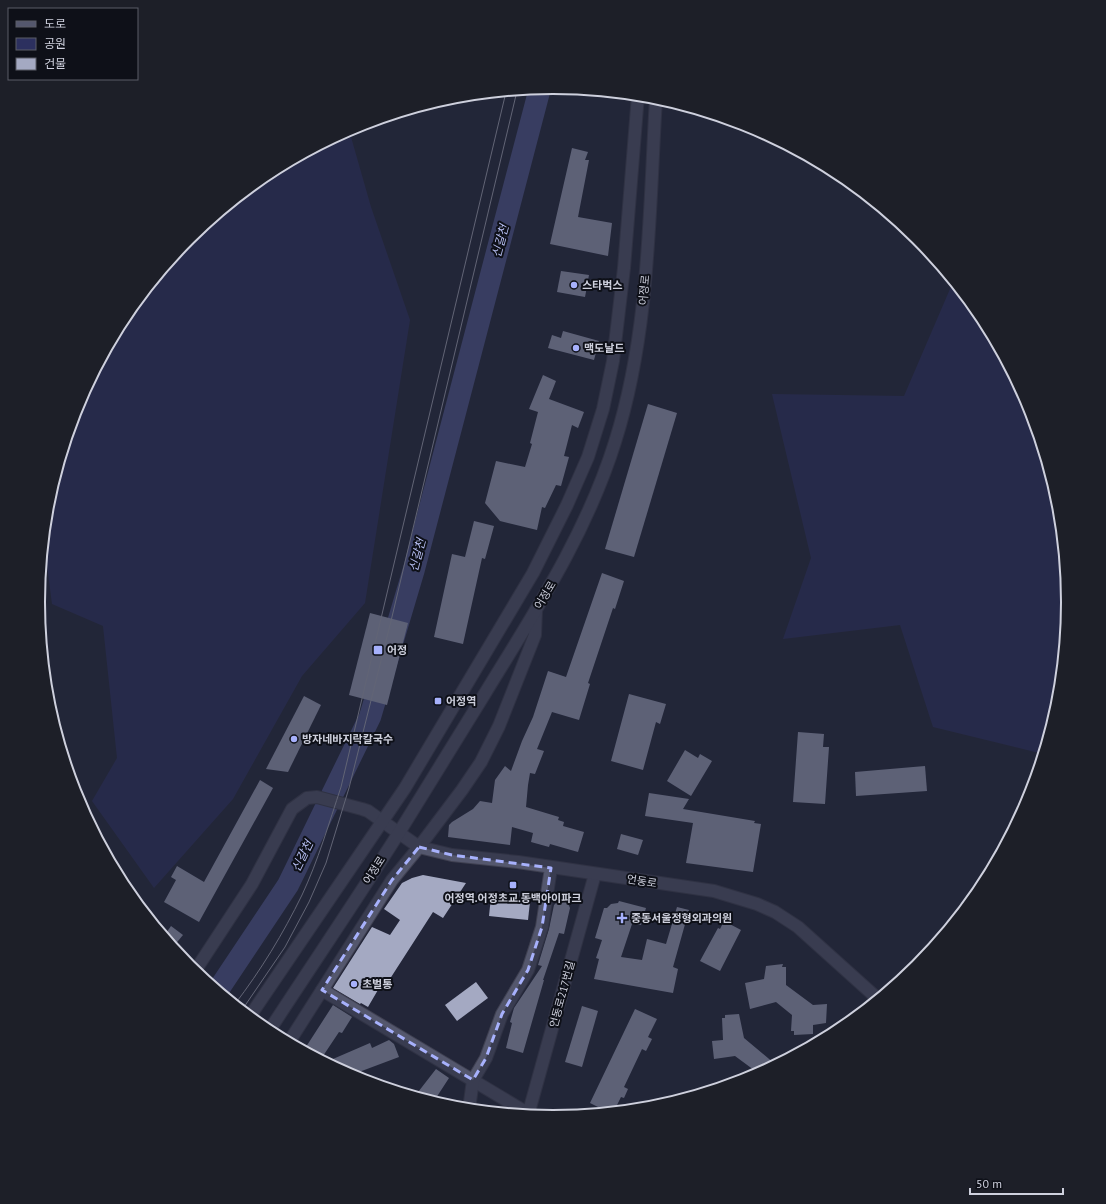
<svg xmlns="http://www.w3.org/2000/svg" width="1106" height="1204" viewBox="0 0 1106 1204" font-family="'PT Sans','Noto Sans KR',sans-serif">
<style>
.green{fill:#2c305f}
.lines{fill:none;stroke-linecap:round;stroke-linejoin:round}
.river{stroke:#535a92;stroke-width:22}
.building{fill:#a4a9c2}
.street-casing{stroke:#3f4051;stroke-width:14}
.secondary-casing{stroke:#3f4051;stroke-width:14}
.street{stroke:#54576d;stroke-width:12}
.secondary{stroke:#54576d;stroke-width:12}
.tram{stroke:#aeb0be;stroke-width:1}
.marked{fill:none;stroke:#a7b1fc;stroke-width:3;stroke-dasharray:8 5;stroke-linejoin:round}
.poi-dot{fill:#a7b1fc;stroke:#0e1018;stroke-width:1.5}
.labels{text-anchor:middle;dominant-baseline:central;stroke-width:4;stroke-linejoin:round;paint-order:stroke}
.poi-label{font-size:11px;font-weight:bold;fill:#ced0dd;stroke:#0e1018;text-anchor:start}
.street-label{font-size:11px;fill:#ced0dd;stroke:#0e1018}
.water-label{font-size:12px;font-style:italic;fill:#b6bef1;stroke:#0e1018}
.rim{fill:none;stroke:#ced0dd;stroke-width:2}
</style>
<rect width="100%" height="100%" fill="#232639"/>
<!-- green -->
<g class="green">
<polygon points="349,130 371,207 410,320 365,603 302,676 233,799 154,888 92,801 117,758 103,626 52,604 44,543 48,501 77,405 125,316 189,238 267,174"/>
<polygon points="816,162 839,174 846,179 815,167"/>
<polygon points="953,282 981,316 1029,405 1058,502 1068,602 1058,703 1043,754 933,727 900,625 783,639 811,558 772,394 904,396"/>
</g>
<g class="lines">
<!-- river -->
<polyline class="river" points="218,990 288,885 370,717 414,569 540,88"/>
</g>
<!-- building -->
<g class="building">
<polygon points="572,148 588,152 585,160 589,160 578,217 612,223 608,256 550,244"/>
<polygon points="561,271 589,275 585,297 557,292"/>
<polygon points="563,331 599,341 594,360 548,348 552,335 561,338"/>
<polygon points="543,375 556,381 549,399 584,412 578,428 572,425 564,456 569,457 561,486 556,485 545,508 542,507 537,530 500,521 485,503 496,461 525,467 532,444 530,443 538,412 529,409"/>
<polygon points="648,404 677,413 634,557 605,549"/>
<polygon points="474,521 494,526 485,559 482,558 463,644 434,637 452,554 465,557"/>
<polygon points="602,573 624,581 615,609 613,608 588,683 590,684 579,720 552,712 537,749 544,751 535,774 530,773 528,785 526,807 559,817 558,820 564,822 563,826 584,832 578,852 550,844 549,847 531,842 533,833 512,827 510,845 448,837 449,825 452,822 473,809 480,801 492,803 495,780 505,766 511,771 522,741 533,717 548,671 566,677"/>
<polygon points="370,613 408,623 387,705 349,695"/>
<polygon points="629,694 666,704 660,724 656,722 643,770 611,761"/>
<polygon points="304,696 321,705 288,772 266,769"/>
<polygon points="798,732 824,734 823,747 829,747 825,804 793,802"/>
<polygon points="685,750 698,758 700,754 712,761 691,796 667,781"/>
<polygon points="925,766 927,791 856,796 855,772"/>
<polygon points="260,780 273,788 199,922 164,902 176,880 171,877 177,866 204,882"/>
<polygon points="649,793 689,799 683,809 755,821 754,823 761,824 753,872 686,863 693,823 645,816"/>
<polygon points="621,834 643,840 638,855 617,849"/>
<polygon points="423,875 466,883 443,918 433,912 386,985 382,983 368,1007 361,1003 360,1004 333,988 372,927 390,935 400,920 384,909 402,883 412,878"/>
<polygon points="491,897 530,902 528,920 489,916"/>
<polygon points="560,899 567,901 570,908 564,934 559,933 543,980 544,980 523,1053 506,1048 512,1023 510,1022 514,1008 542,966 538,965 549,929 554,905"/>
<polygon points="619,901 646,908 641,925 632,924 621,957 642,960 647,939 666,944 677,907 689,910 673,967 678,969 673,993 594,979 599,959 596,958 602,940 595,938 604,908 607,908 611,904 618,903"/>
<polygon points="724,921 741,930 720,971 700,961 718,928 720,929"/>
<polygon points="171,926 183,935 173,947 164,936"/>
<polygon points="783,964 782,967 786,967 786,985 813,1005 827,1004 826,1023 813,1025 813,1034 794,1035 794,1031 791,1031 792,1015 776,1002 750,1009 745,983 764,979 766,966"/>
<polygon points="476,982 488,998 457,1021 445,1005"/>
<polygon points="333,1005 352,1017 342,1033 339,1032 321,1059 304,1050"/>
<polygon points="582,1006 598,1011 582,1067 565,1062"/>
<polygon points="635,1009 657,1019 648,1037 652,1039 646,1051 642,1049 624,1087 628,1089 624,1098 621,1097 614,1111 608,1112 590,1103"/>
<polygon points="739,1014 744,1038 775,1064 758,1073 735,1056 714,1059 712,1041 723,1040 722,1018 725,1018 725,1015"/>
<polygon points="389,1040 394,1044 399,1057 351,1075 326,1062 370,1043 372,1048"/>
<polygon points="436,1069 449,1078 436,1098 434,1097 432,1101 415,1096"/>
</g>
<g class="lines">
<defs>
<g id="street">
<polyline points="195,971 252,884 292,809 307,798 317,797 362,809 368,811 382,821"/>
<polyline points="322,990 529,1114"/>
<polyline points="289,1042 392,880 419,847 462,790 481,762 499,726 535,635 536,610"/>
<polyline points="469,1109 473,1080 486,1058 502,1014 528,970 542,927 551,868"/>
<polyline points="528,1115 595,874"/>
</g>
<g id="secondary">
<polyline points="382,821 419,847 452,855 518,862 714,891 757,904 775,912 798,927 878,999"/>
<polyline points="250,1016 405,788 533,573 567,505 588,457 603,409 613,361 624,268 638,95"/>
<path d="M269 1031C312 965 357 899 400 831 428 786 456 740 484 695 534 613 586 535 615 442 650 332 649 212 656 98"/>
</g>
</defs>
<!-- street casing -->
<use href="#street" class="street-casing"/>
<!-- secondary casing -->
<use href="#secondary" class="secondary-casing"/>
<!-- street -->
<use href="#street" class="street"/>
<!-- secondary -->
<use href="#secondary" class="secondary"/>
<!-- tram -->
<g class="tram">
<path d="M235 1004C261 970 283 934 302 895 318 861 329 823 341 787L506 92"/>
<polyline points="242,1010 285,947 309,902 326,863 349,788 391,621 517,91"/>
</g>
</g>
<!-- marked area -->
<path d="M0 0H1106V1204H0ZM419 847 452 855 551 868 542 927 528 970 502 1014 486 1058 473 1080 322 990 392 880Z" fill="#232639" fill-opacity=".55" fill-rule="evenodd"/>
<path class="marked" d="M419 847 452 855 551 868 542 927 528 970 502 1014 486 1058 473 1080 322 990 392 880Z"/>
<!-- markers -->
<g class="poi-dot">
<circle cx="574" cy="285" r="4"/>
<circle cx="576" cy="348" r="4"/>
<rect x="373" y="645" width="10" height="10" rx="2"/>
<rect x="434" y="697" width="8" height="8" rx="2"/>
<circle cx="294" cy="739" r="4"/>
<rect x="509" y="881" width="8" height="8" rx="2"/>
<path d="M620 912h4v4h4v4h-4v4h-4v-4h-4v-4h4z"/>
<circle cx="354" cy="984" r="4"/>
</g>
<g class="labels">
<!-- poi labels -->
<g class="poi-label">
<text x="582" y="285">스타벅스</text>
<text x="584" y="348">맥도날드</text>
<text x="387" y="650">어정</text>
<text x="446" y="701">어정역</text>
<text x="302" y="739">방자네바지락칼국수</text>
<text x="513" y="898" text-anchor="middle">어정역.어정초교.동백아이파크</text>
<text x="631" y="918">중동서울정형외과의원</text>
<text x="362" y="984">초벌통</text>
</g>
<!-- street labels -->
<g class="street-label">
<text transform="translate(644 290) rotate(-85)">어정로</text>
<text transform="translate(545 595) rotate(-59)">어정로</text>
<text transform="translate(374 870) rotate(-57)">어정로</text>
<text transform="translate(642 881) rotate(9)">언동로</text>
<text transform="translate(562 994) rotate(-75)">언동로217번길</text>
</g>
<!-- water labels -->
<g class="water-label">
<text transform="translate(500 241) rotate(-75)">신갈천</text>
<text transform="translate(417 555) rotate(-75)">신갈천</text>
<text transform="translate(302 856) rotate(-64)">신갈천</text>
</g>
</g>
<!-- crop -->
<path d="M0 0H1106V1204H0ZM45 602a508 508 0 1 1 1016 0a508 508 0 1 1-1016 0Z" fill="#1d1f28" fill-rule="evenodd"/>
<path class="rim" d="M45 602a508 508 0 1 1 1016 0a508 508 0 1 1-1016 0Z"/>
<!-- legend -->
<rect x="8" y="8" width="130" height="72" fill="#0e1018" stroke="#5b5d67"/>
<rect x="16" y="21" width="20" height="6" fill="#54576d" stroke="#5b5d67"/>
<text x="44" y="28" font-size="12" fill="#ced0dd">도로</text>
<rect x="16" y="38" width="20" height="12" fill="#2c305f" stroke="#5b5d67"/>
<text x="44" y="48" font-size="12" fill="#ced0dd">공원</text>
<rect x="16" y="58" width="20" height="12" fill="#a4a9c2" stroke="#5b5d67"/>
<text x="44" y="68" font-size="12" fill="#ced0dd">건물</text>
<!-- scale -->
<path d="M970 1188v6h93v-6" fill="none" stroke="#ced0dd" stroke-width="2"/>
<text x="976" y="1188" font-size="12" fill="#ced0dd" stroke="#0e1018" stroke-width="3" paint-order="stroke">50 m</text>
</svg>
